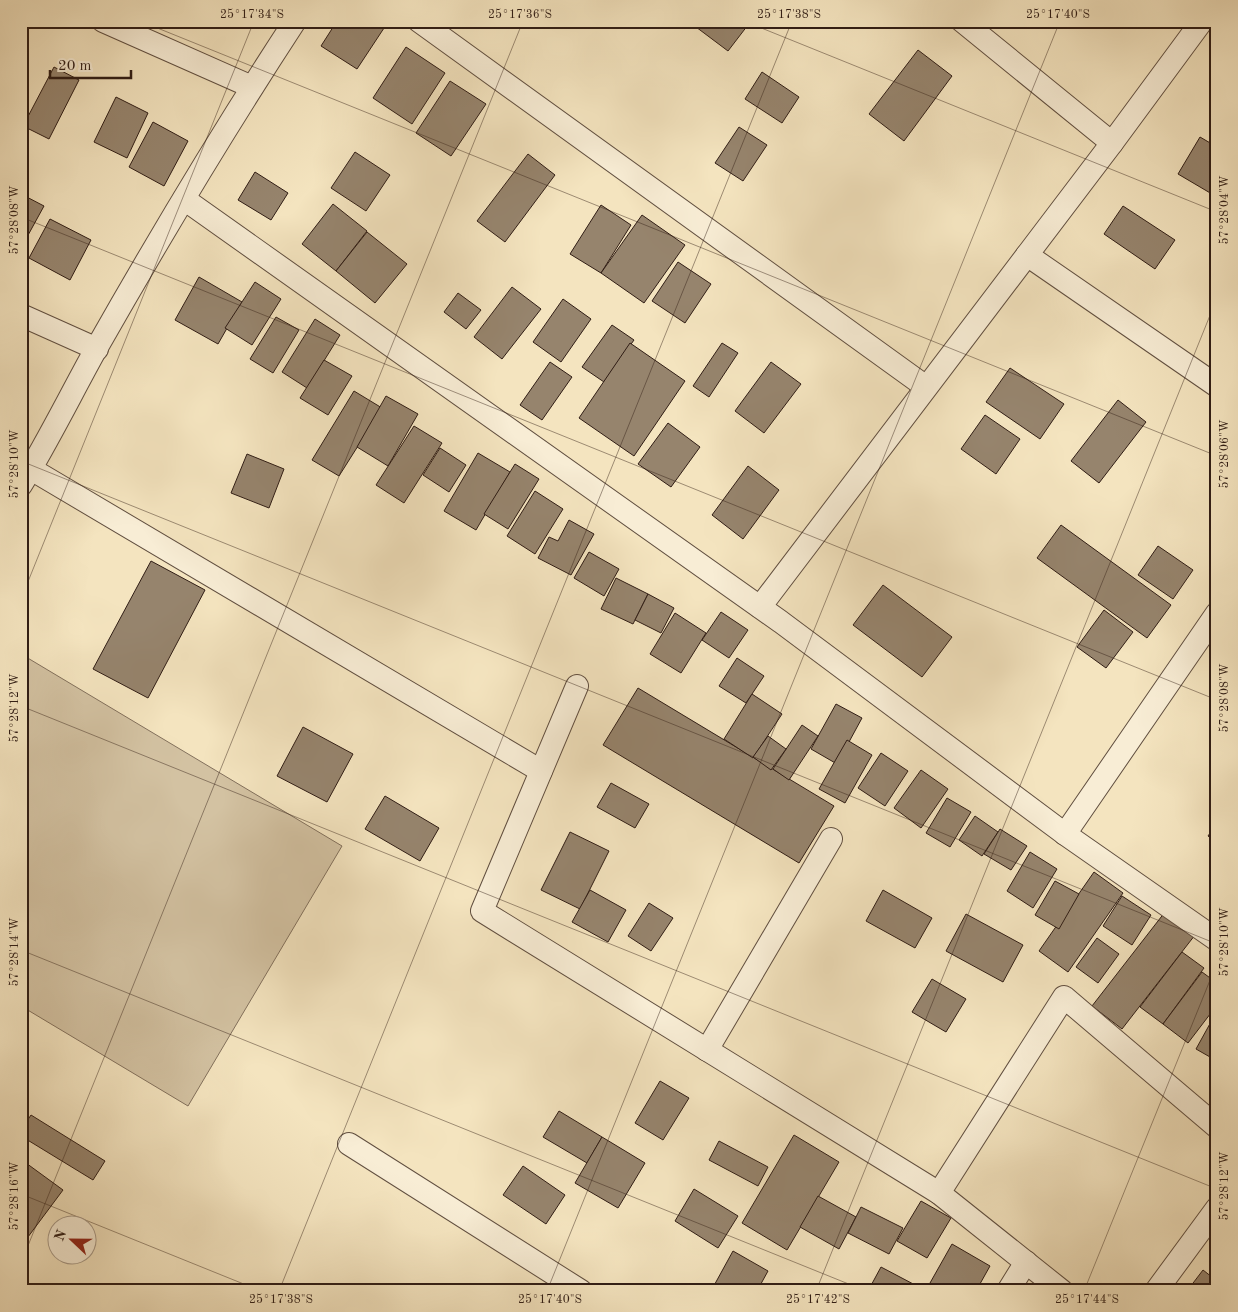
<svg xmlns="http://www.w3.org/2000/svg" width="1238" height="1312" viewBox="0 0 1238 1312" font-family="'Old Standard TT',serif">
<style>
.green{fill:#d3c2a2;stroke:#82705c}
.building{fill:#96846d;stroke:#301d15}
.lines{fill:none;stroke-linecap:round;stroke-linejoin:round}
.minor-casing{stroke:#614f40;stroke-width:24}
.minor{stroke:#f8edd5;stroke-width:22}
.ticks{fill:none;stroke:#301d15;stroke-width:1;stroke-opacity:0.45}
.neatline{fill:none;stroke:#301d15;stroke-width:2}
.ticks-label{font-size:12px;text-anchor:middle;fill:#301d15}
</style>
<rect width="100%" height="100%" fill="#f4e4bf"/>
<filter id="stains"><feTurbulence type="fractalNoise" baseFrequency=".004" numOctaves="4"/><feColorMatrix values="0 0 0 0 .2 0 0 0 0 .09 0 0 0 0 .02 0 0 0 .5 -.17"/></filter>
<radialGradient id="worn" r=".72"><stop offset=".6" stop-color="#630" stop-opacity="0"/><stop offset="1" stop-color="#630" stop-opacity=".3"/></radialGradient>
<!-- green -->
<polygon class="green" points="21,654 342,846 188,1106 21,1006"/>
<!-- building -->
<g class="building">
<polygon points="337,21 380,21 386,25 357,69 321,46"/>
<polygon points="688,21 751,21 728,51"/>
<polygon points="406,47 445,73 412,124 373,98"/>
<polygon points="918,50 952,76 904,141 869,114"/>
<polygon points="54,67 79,80 49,139 23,126"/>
<polygon points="762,72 799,97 782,123 745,99"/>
<polygon points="450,81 486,104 451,156 416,133"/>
<polygon points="116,97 148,113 127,158 94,142"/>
<polygon points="153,122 188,141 164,186 129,167"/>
<polygon points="739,127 767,145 743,181 715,163"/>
<polygon points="1200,137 1217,147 1217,197 1178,174"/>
<polygon points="355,152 390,175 366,211 331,188"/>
<polygon points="528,154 555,175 505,242 477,221"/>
<polygon points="255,172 288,193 271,220 238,200"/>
<polygon points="21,194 44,206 21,248"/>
<polygon points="333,204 367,231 336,271 302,244"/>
<polygon points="601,205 631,225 601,273 570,254"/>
<polygon points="1123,206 1175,240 1155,269 1104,234"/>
<polygon points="642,215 685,245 644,303 601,273"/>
<polygon points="50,219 91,240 70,280 29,258"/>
<polygon points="367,232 407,264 375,303 336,271"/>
<polygon points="678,262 711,284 685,323 652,301"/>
<polygon points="199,277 242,302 218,344 175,320"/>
<polygon points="255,282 281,299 252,345 225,328"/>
<polygon points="512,287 541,309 502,359 474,337"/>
<polygon points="458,293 481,310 466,329 444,312"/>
<polygon points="563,299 591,319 561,362 533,342"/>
<polygon points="276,317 299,330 273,373 250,359"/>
<polygon points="315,319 340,335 307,388 282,372"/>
<polygon points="612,325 634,340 604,382 582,367"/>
<polygon points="630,343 685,381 634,456 579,418"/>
<polygon points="722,343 738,353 709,397 693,386"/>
<polygon points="324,360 352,376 328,415 300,398"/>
<polygon points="550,362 572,377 542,420 520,405"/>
<polygon points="771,362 801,384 764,433 735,411"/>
<polygon points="1010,368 1064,404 1040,439 986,402"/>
<polygon points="354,391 382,408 339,476 312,460"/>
<polygon points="386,396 418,414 388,466 357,447"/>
<polygon points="1118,400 1146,422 1099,483 1071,461"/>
<polygon points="985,415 1020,439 996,474 961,449"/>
<polygon points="668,423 700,447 671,487 638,464"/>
<polygon points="414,426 442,443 404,503 376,485"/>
<polygon points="440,448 466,465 449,492 423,475"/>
<polygon points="478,453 510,472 476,530 444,511"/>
<polygon points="247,454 284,469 269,508 231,493"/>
<polygon points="515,464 539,479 508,529 484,514"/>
<polygon points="748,466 779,490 743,539 712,515"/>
<polygon points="535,491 563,509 535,554 507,536"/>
<polygon points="569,520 594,534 571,575 538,558 549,537 558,541"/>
<polygon points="1061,525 1171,605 1147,638 1037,558"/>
<polygon points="1158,546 1193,570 1173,599 1138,575"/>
<polygon points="589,552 619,569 604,596 574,578"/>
<polygon points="151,561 205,590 148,698 93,669"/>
<polygon points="616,578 648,594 633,624 601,609"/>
<polygon points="883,585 952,637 922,677 853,625"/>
<polygon points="648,594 674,608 661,633 635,620"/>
<polygon points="1104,610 1133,632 1106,668 1077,647"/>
<polygon points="721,612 748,630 729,658 702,640"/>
<polygon points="675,613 706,633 681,673 650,654"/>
<polygon points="737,658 764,676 746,703 719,686"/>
<polygon points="638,688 834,806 799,863 603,745"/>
<polygon points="752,694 782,714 753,758 724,739"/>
<polygon points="836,704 862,718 837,764 811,749"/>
<polygon points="802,725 818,736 789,780 773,769"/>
<polygon points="303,727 353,754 327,802 277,776"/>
<polygon points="768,736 786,749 771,770 753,757"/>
<polygon points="847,740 872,755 845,803 819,789"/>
<polygon points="881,753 908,771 885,806 858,788"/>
<polygon points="921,770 948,789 921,828 894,808"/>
<polygon points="611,783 649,804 635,828 597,807"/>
<polygon points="385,796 439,828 420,861 365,829"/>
<polygon points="947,798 971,812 950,847 926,833"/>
<polygon points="975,816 998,832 982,856 959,840"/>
<polygon points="1217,823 1217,843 1208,836"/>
<polygon points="1000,829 1027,846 1011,870 984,854"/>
<polygon points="570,832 609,851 580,909 541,890"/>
<polygon points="1030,852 1057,869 1033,908 1007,891"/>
<polygon points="1094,872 1123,893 1068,972 1039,951"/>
<polygon points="1055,881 1079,894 1059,929 1035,915"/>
<polygon points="590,890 626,910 608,942 572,922"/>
<polygon points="883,890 932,918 915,948 866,921"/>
<polygon points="1122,896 1151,915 1132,945 1103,926"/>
<polygon points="649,903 673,918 651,951 628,936"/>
<polygon points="1165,912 1195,935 1122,1029 1092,1006"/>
<polygon points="966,914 1023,945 1003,982 946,951"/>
<polygon points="1097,938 1119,954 1098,983 1076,967"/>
<polygon points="1182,952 1204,968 1163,1024 1140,1007"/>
<polygon points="1202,972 1217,983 1217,1005 1188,1043 1163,1024"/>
<polygon points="932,979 966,999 946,1032 912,1012"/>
<polygon points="1217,1011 1217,1061 1196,1049"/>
<polygon points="660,1081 689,1098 663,1140 635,1123"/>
<polygon points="559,1111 602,1137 587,1163 543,1137"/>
<polygon points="31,1115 105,1161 93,1180 21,1136 21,1130"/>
<polygon points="794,1135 839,1162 787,1250 742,1223"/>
<polygon points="602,1137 645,1163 618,1208 575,1183"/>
<polygon points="719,1141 768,1167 758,1186 709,1160"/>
<polygon points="26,1163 63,1190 22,1245 21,1169"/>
<polygon points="523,1166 565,1195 546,1224 503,1195"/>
<polygon points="694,1189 738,1216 718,1248 675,1221"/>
<polygon points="818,1196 856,1217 839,1249 800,1227"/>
<polygon points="921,1201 951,1218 927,1258 897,1241"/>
<polygon points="861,1207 903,1228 889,1254 848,1233"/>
<polygon points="952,1244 990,1266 976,1291 945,1291 930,1283"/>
<polygon points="733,1251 768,1271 757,1291 711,1291"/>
<polygon points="881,1267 917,1286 915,1291 868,1291"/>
<polygon points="1203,1270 1217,1281 1217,1291 1187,1291"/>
</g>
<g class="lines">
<defs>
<g id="minor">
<polyline points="103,21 252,87"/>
<polyline points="419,21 926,387"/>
<polyline points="962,21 1112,143"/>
<polyline points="184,199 781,622 1065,834 1217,940"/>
<polyline points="1027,255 1217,386"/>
<polyline points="21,315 97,349"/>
<polyline points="31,469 541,771"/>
<path d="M21 485C48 441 71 394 96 349 159 238 225 128 295 21"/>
<polyline points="760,607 1112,143 1202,21"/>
<polyline points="577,686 482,911 939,1193 1062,1291"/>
<polyline points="1065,834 1217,613"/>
<polyline points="707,1050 831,839"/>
<polyline points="349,1144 581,1291"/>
<polyline points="939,1193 1064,997 1217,1127"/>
<polyline points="1008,1291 1026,1262"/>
<polyline points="1156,1291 1217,1208"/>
</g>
</defs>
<!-- minor casing -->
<use href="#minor" class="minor-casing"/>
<!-- minor -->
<use href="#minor" class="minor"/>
</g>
<!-- ticks -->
<path class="ticks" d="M140 21 1217 456M744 21 1217 212M21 217 1217 700M21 461 1217 944M21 599 254 21M21 706 1217 1189M21 950 866 1291M21 1194 261 1291M21 1263 523 21M279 1291 792 21M547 1291 1060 21M816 1291 1217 298M1084 1291 1217 963"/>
<!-- margin -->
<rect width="1238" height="1312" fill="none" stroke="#f4e4bf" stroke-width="55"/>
<!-- north arrow -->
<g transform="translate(72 1240) rotate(292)"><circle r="24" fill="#f8edd5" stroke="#a89a88"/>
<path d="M0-4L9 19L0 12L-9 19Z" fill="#8f2418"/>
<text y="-8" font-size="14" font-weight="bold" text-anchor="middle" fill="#301d15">N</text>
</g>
<!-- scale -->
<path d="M50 70v8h81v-8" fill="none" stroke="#301d15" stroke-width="2.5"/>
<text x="58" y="70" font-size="15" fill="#301d15" stroke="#f8edd5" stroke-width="4" paint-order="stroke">20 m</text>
<rect x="28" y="28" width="1182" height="1256" class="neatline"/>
<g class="ticks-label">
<text x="252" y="18">25°17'34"S</text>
<text x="520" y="18">25°17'36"S</text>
<text x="789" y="18">25°17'38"S</text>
<text x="1058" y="18">25°17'40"S</text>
<text transform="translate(1224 210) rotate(-90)" y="4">57°28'04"W</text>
<text transform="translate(14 220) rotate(-90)" y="4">57°28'08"W</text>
<text transform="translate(1224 454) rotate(-90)" y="4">57°28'06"W</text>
<text transform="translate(14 464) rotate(-90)" y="4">57°28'10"W</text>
<text transform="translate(1224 698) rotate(-90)" y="4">57°28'08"W</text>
<text transform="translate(14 708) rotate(-90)" y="4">57°28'12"W</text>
<text transform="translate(1224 942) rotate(-90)" y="4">57°28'10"W</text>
<text transform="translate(14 952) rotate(-90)" y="4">57°28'14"W</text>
<text transform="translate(1224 1186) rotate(-90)" y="4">57°28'12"W</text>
<text transform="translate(14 1196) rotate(-90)" y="4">57°28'16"W</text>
<text x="281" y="1303">25°17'38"S</text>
<text x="550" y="1303">25°17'40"S</text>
<text x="818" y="1303">25°17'42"S</text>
<text x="1087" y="1303">25°17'44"S</text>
</g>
<rect width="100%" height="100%" filter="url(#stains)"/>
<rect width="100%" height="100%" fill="url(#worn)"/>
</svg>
